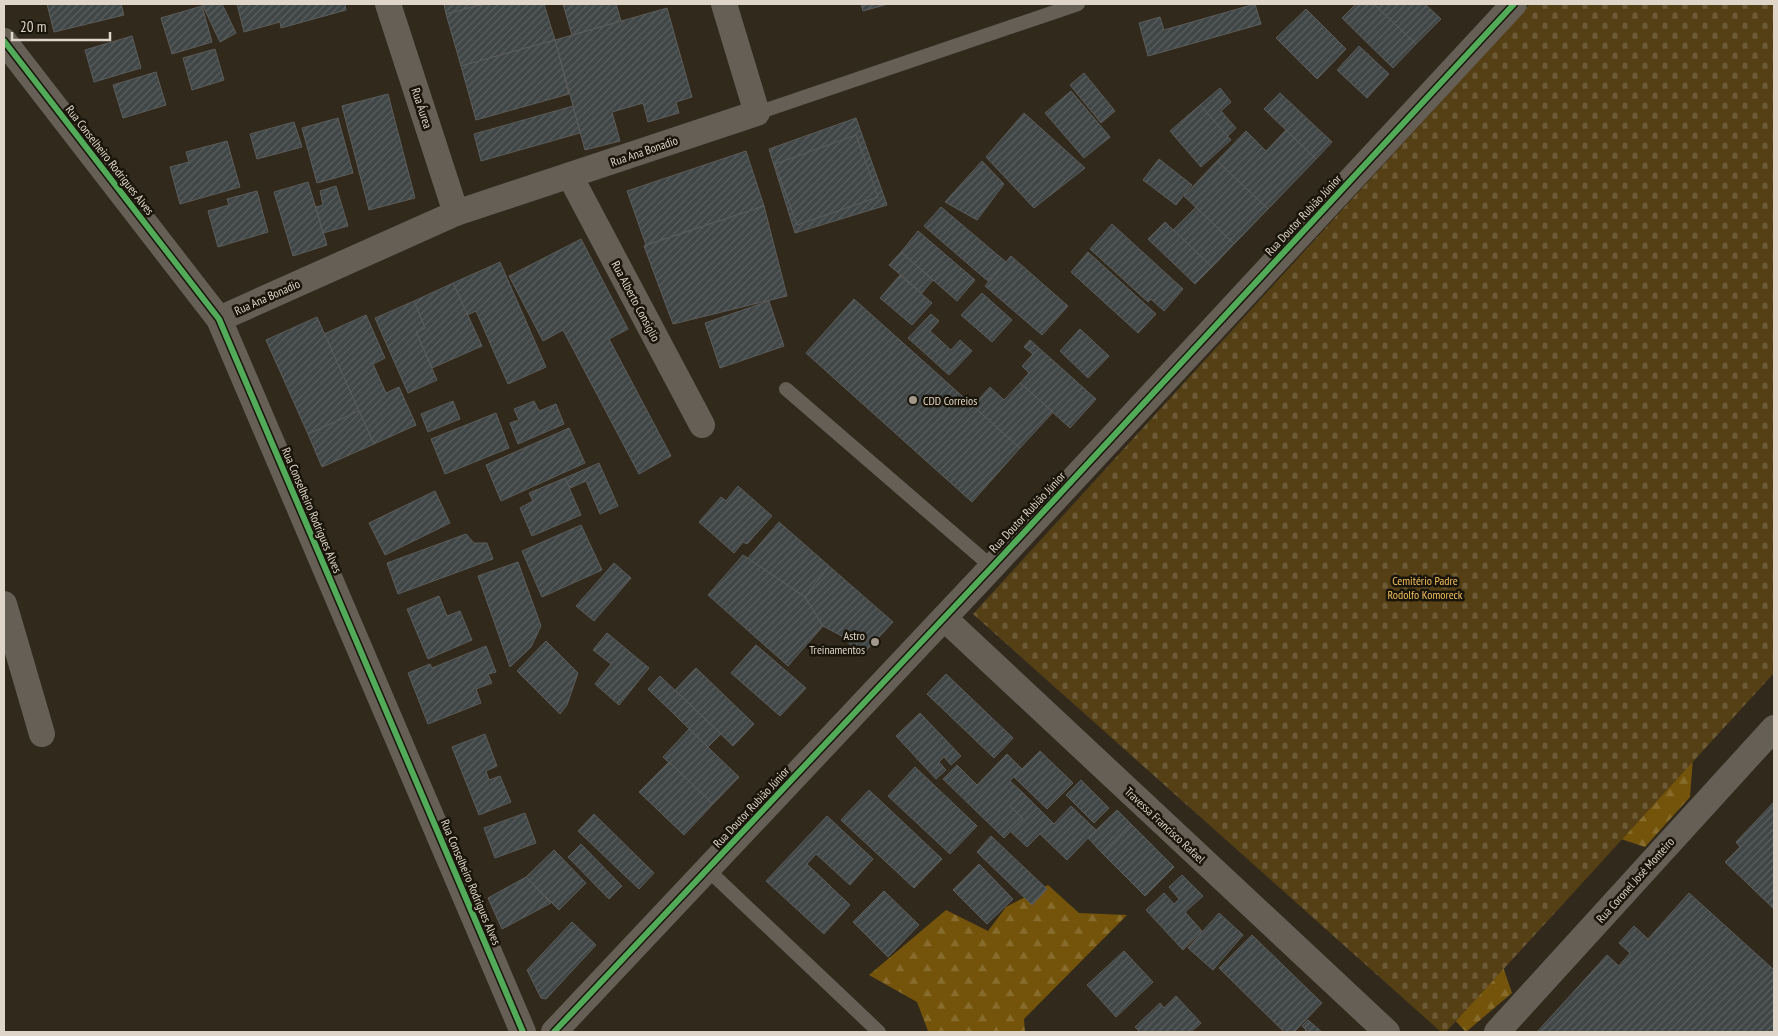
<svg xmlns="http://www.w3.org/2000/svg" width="1778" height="1036" viewBox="0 0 1778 1036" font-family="'PT Sans Narrow',sans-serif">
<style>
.forest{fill:url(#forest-firs)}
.cemetery{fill:url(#cemetery-stones)}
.building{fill:url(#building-hatch);stroke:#5c5d5b}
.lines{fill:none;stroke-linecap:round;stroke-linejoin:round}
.service{stroke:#655f56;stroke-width:14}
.minor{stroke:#655f56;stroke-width:26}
.cycleway-casing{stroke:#1a150b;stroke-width:9}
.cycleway{stroke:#51ab58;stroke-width:6}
.poi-dot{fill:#a2998c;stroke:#1a150b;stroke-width:2}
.labels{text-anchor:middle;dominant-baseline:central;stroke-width:5;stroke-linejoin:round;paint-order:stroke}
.street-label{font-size:12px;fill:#dfd6c9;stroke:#1a150b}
.poi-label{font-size:12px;fill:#dfd6c9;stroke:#1a150b;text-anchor:start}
.park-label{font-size:12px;fill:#f2bf5c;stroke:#1a150b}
</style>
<defs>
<pattern id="forest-firs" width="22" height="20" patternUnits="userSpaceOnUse" patternTransform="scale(1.25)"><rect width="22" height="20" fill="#74540a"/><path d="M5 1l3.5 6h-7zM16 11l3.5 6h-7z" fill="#876c2c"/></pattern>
<pattern id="cemetery-stones" width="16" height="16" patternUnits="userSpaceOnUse" patternTransform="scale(1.25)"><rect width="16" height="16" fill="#553f15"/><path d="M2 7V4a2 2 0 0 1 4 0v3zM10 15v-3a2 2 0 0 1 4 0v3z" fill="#6d5a36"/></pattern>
<pattern id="building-hatch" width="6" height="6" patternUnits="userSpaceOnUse" patternTransform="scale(1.25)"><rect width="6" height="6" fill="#404546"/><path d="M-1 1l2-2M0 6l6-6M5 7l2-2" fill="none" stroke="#5b5f5f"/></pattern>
</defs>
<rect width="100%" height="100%" fill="#30291c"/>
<!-- forest -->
<g class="forest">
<polygon points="1696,718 1690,797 1645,847 1597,831"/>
<polygon points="1048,885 1079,913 1127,915 1024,1019 1025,1032 928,1031 917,1002 869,975 946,910 988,931 1006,907"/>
<polygon points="1500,958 1512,993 1466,1032 1444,1009"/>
</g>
<!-- cemetery -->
<polygon class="cemetery" points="1530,4 1774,4 1774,673 1446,1032 1441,1032 973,614"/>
<!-- building -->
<g class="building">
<polygon points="47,4 121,4 124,15 54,32"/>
<polygon points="202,4 222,4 236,33 220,42"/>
<polygon points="237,4 345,4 346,10 281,28 280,22 244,32"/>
<polygon points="444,4 484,4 446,14"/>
<polygon points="484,4 544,4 555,40 461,66 446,14"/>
<polygon points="563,4 616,4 621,21 572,35"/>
<polygon points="861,4 888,4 863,11"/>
<polygon points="1255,4 1261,24 1148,56 1139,23 1160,17 1164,30"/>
<polygon points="1356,4 1374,4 1416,44 1393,68 1342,18"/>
<polygon points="1374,4 1425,4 1441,19 1416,44"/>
<polygon points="202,6 212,42 172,54 161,18"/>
<polygon points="667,8 692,97 676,102 679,113 648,122 643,103 612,112 620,141 585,150 555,40"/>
<polygon points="1306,9 1346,49 1317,79 1276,38"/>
<polygon points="132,36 141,68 94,82 85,50"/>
<polygon points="555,40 569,94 476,120 461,66"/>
<polygon points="1359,46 1389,74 1367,98 1337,70"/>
<polygon points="215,49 224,80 192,90 183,58"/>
<polygon points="156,72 166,105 123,118 113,85"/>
<polygon points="1084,73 1115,111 1101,123 1070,85"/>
<polygon points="1220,88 1231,102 1221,111 1236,128 1227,137 1200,105"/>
<polygon points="1071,91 1110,137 1084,158 1045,113"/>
<polygon points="1280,93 1332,142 1316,159 1264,109"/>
<polygon points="388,94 415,198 369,210 342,106"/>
<polygon points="1200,105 1231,140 1201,167 1170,131"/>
<polygon points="573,106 580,133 481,161 474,134"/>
<polygon points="1024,113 1085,168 1034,208 986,157"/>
<polygon points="338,118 353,173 317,183 302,128"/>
<polygon points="856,118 887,205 795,233 769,149"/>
<polygon points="294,122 302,147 257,159 250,134"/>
<polygon points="1286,130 1316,159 1268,209 1217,161 1246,131 1266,151"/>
<polygon points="856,135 878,197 797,225 775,164"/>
<polygon points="227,141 240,187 180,204 170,167 189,162 186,152"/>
<polygon points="746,151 764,206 646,245 627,191"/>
<polygon points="1159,159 1192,185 1176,205 1143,180"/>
<polygon points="982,161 1004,184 977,220 945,202"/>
<polygon points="1217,161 1268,209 1234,244 1184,196"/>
<polygon points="308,182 327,245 293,256 274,192"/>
<polygon points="336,186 348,226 323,233 316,207 323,205 320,191"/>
<polygon points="257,191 268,232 218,247 208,211 229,205 227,199"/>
<polygon points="764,206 787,296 673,324 644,246"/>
<polygon points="941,207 1006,262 989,282 924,226"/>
<polygon points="1196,207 1234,244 1212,267 1173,230"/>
<polygon points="1165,222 1212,267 1195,284 1148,239"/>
<polygon points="1112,224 1183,289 1164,311 1151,299 1148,302 1090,249"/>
<polygon points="918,231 975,280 957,301 901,252"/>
<polygon points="581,239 628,329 609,339 671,456 639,474 563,330 543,341 509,276"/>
<polygon points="901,252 933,280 922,293 889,265"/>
<polygon points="1088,252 1156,314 1138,333 1071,272"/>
<polygon points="1011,256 1068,306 1042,335 985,286"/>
<polygon points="500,262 546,367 508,384 476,311 467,315 453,283"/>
<polygon points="900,275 932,303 912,325 880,298"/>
<polygon points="453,283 482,346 432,368 416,332 425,328 414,301"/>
<polygon points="982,293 1012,320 992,342 961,315"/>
<polygon points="854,299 1020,448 972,502 806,353"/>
<polygon points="414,301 425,328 416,332 437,380 408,393 375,318"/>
<polygon points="769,301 784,346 720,368 705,323"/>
<polygon points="931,314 939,321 930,331 951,350 960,340 972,351 949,375 908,338"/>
<polygon points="366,315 385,358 373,364 386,393 399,387 416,425 374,444 324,334"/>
<polygon points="317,317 359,411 308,434 266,340"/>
<polygon points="1080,329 1109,356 1088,378 1060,351"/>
<polygon points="1030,340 1096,399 1070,428 1020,383 1029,373 1022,366 1033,354 1024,347"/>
<polygon points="1020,383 1053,412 1020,448 973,406 990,387 1004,400"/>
<polygon points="453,401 460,419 428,432 421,414"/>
<polygon points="534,401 539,411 556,404 564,424 518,444 510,423 519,420 514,409"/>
<polygon points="359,411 374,444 322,467 308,434"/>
<polygon points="496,413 509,448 445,474 431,439"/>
<polygon points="569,428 585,463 501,501 486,465"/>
<polygon points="599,463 618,506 600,514 586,481 570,488 565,478"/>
<polygon points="565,478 581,515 532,536 520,508 533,501 529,493"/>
<polygon points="738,486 772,516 747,544 743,542 734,553 699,522 721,497 726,501"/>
<polygon points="435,491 450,523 385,555 369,523"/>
<polygon points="779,522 829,566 805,597 747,559"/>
<polygon points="581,525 602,570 542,597 522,551"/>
<polygon points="466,534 474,543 487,543 493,559 398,594 387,563"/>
<polygon points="743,555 805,597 823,626 788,666 708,595"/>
<polygon points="518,562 541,626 531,647 510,667 478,576"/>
<polygon points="614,563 631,578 594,621 576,606"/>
<polygon points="829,566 893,622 862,655 840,635 823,626 805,597"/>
<polygon points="439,596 447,616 460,611 472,640 428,659 407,609"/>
<polygon points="607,633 649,668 619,705 595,684 611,664 593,650"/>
<polygon points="546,641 578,673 567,705 560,714 517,671"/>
<polygon points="756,645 806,688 780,716 731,673"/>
<polygon points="486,646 496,672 488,674 492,683 476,689 481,703 428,724 408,673 430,664 432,668"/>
<polygon points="696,668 754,724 733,746 675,690"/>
<polygon points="946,674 1013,738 994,758 927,694"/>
<polygon points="660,676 721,734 708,747 648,689"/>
<polygon points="920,713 961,756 951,765 944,757 939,762 946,770 936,779 896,736"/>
<polygon points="689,729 739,777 713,804 663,757"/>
<polygon points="485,734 497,766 486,771 489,780 500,776 511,802 479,815 452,747"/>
<polygon points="1040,751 1073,783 1047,809 1014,777"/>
<polygon points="1007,754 1022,769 1010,781 1023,793 1010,806 1023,819 1004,838 943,779 957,765 977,785"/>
<polygon points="669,762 713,804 684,835 639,792"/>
<polygon points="915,767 977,826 950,854 888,796"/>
<polygon points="1081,780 1109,808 1094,823 1066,795"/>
<polygon points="869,790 942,859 914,888 841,820"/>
<polygon points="1023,793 1054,824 1071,806 1096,830 1067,860 1040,834 1027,847 1010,831 1023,819 1010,806"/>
<polygon points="1774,802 1774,909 1725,862 1740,847 1736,842"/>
<polygon points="1117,810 1131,824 1102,853 1088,838"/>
<polygon points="525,813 536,843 495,858 484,828"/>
<polygon points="594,814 654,873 639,889 578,831"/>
<polygon points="827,816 873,859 850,885 816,854 807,864 850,905 824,934 766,881"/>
<polygon points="1131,824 1174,867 1145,896 1102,853"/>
<polygon points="991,836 1047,889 1032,905 977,852"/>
<polygon points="581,844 622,886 609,899 568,857"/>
<polygon points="554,850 586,883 559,910 526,877"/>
<polygon points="979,864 1013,899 987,924 953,890"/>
<polygon points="1182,875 1203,896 1185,912 1202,931 1183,950 1146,910 1164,893 1174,904 1179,899 1169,887"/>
<polygon points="526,877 551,903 502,929 488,898"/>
<polygon points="884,891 919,925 888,957 853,922"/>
<polygon points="1689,893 1774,970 1774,1032 1537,1032 1607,955 1619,966 1630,953 1619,943 1634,926 1648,939"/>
<polygon points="1219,913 1243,935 1213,970 1188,948"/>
<polygon points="572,922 596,945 546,999 541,998 527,970"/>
<polygon points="1252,935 1322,1003 1294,1032 1284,1032 1219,968"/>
<polygon points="1124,951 1153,982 1116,1017 1087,985"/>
<polygon points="1176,996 1201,1023 1191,1032 1140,1032 1135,1027 1160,1003 1164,1008"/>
<polygon points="1308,1020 1322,1032 1304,1032 1306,1030 1302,1026"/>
</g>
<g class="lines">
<!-- service -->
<g class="service">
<polyline points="757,113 1078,4"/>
<polyline points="786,389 992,567"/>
<polyline points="708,870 879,1032"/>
</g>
<!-- minor -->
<g class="minor">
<polyline points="388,4 456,213"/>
<polyline points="4,41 219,319 523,1032"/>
<polyline points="570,176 702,425"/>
<polyline points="219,319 456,213 757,113 724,4"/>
<polyline points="4,604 42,734"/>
<polyline points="944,618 1387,1032"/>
<polyline points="554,1032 992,567 1514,4"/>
<polyline points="1497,1032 1774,728"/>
</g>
<defs>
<g id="cycleway">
<polyline points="4,41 219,319 523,1032"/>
<polyline points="554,1032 992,567 1514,4"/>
</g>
</defs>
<!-- cycleway casing -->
<use href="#cycleway" class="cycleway-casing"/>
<!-- cycleway -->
<use href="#cycleway" class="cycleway"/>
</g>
<!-- markers -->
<g class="poi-dot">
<circle cx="913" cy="400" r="5"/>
<circle cx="875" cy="642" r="5"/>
</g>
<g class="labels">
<!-- street labels -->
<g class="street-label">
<text transform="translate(422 108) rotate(72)">Rua Áurea</text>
<text transform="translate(644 151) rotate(-19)">Rua Ana Bonadio</text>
<text transform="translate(110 160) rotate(52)">Rua Conselheiro Rodrigues Alves</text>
<text transform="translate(1303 215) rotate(-47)">Rua Doutor Rubião Júnior</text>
<text transform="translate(267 297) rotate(-24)">Rua Ana Bonadio</text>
<text transform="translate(636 301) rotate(62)">Rua Alberto Consiglio</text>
<text transform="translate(312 510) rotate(67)">Rua Conselheiro Rodrigues Alves</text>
<text transform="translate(1027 512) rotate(-47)">Rua Doutor Rubião Júnior</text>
<text transform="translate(751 807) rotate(-47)">Rua Doutor Rubião Júnior</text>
<text transform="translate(1165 825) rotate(43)">Travessa Francisco Rafael</text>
<text transform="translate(1635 880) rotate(-48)">Rua Coronel José Monteiro</text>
<text transform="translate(471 882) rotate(67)">Rua Conselheiro Rodrigues Alves</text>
</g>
<!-- poi labels -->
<g class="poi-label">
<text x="923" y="400">CDD Correios</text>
<text x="865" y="635" text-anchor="end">Astro<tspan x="865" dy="14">Treinamentos</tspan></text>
</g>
<!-- park labels -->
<g class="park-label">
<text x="1425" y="580">Cemitério Padre<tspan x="1425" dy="14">Rodolfo Komoreck</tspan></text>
</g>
</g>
<!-- border -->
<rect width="1778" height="1036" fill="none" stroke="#dfd6c9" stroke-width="10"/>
<!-- scale -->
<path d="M12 32v8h98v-8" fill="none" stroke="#dfd6c9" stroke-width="2.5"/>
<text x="20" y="32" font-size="15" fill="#dfd6c9" stroke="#1a150b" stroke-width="4" paint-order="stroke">20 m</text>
</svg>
